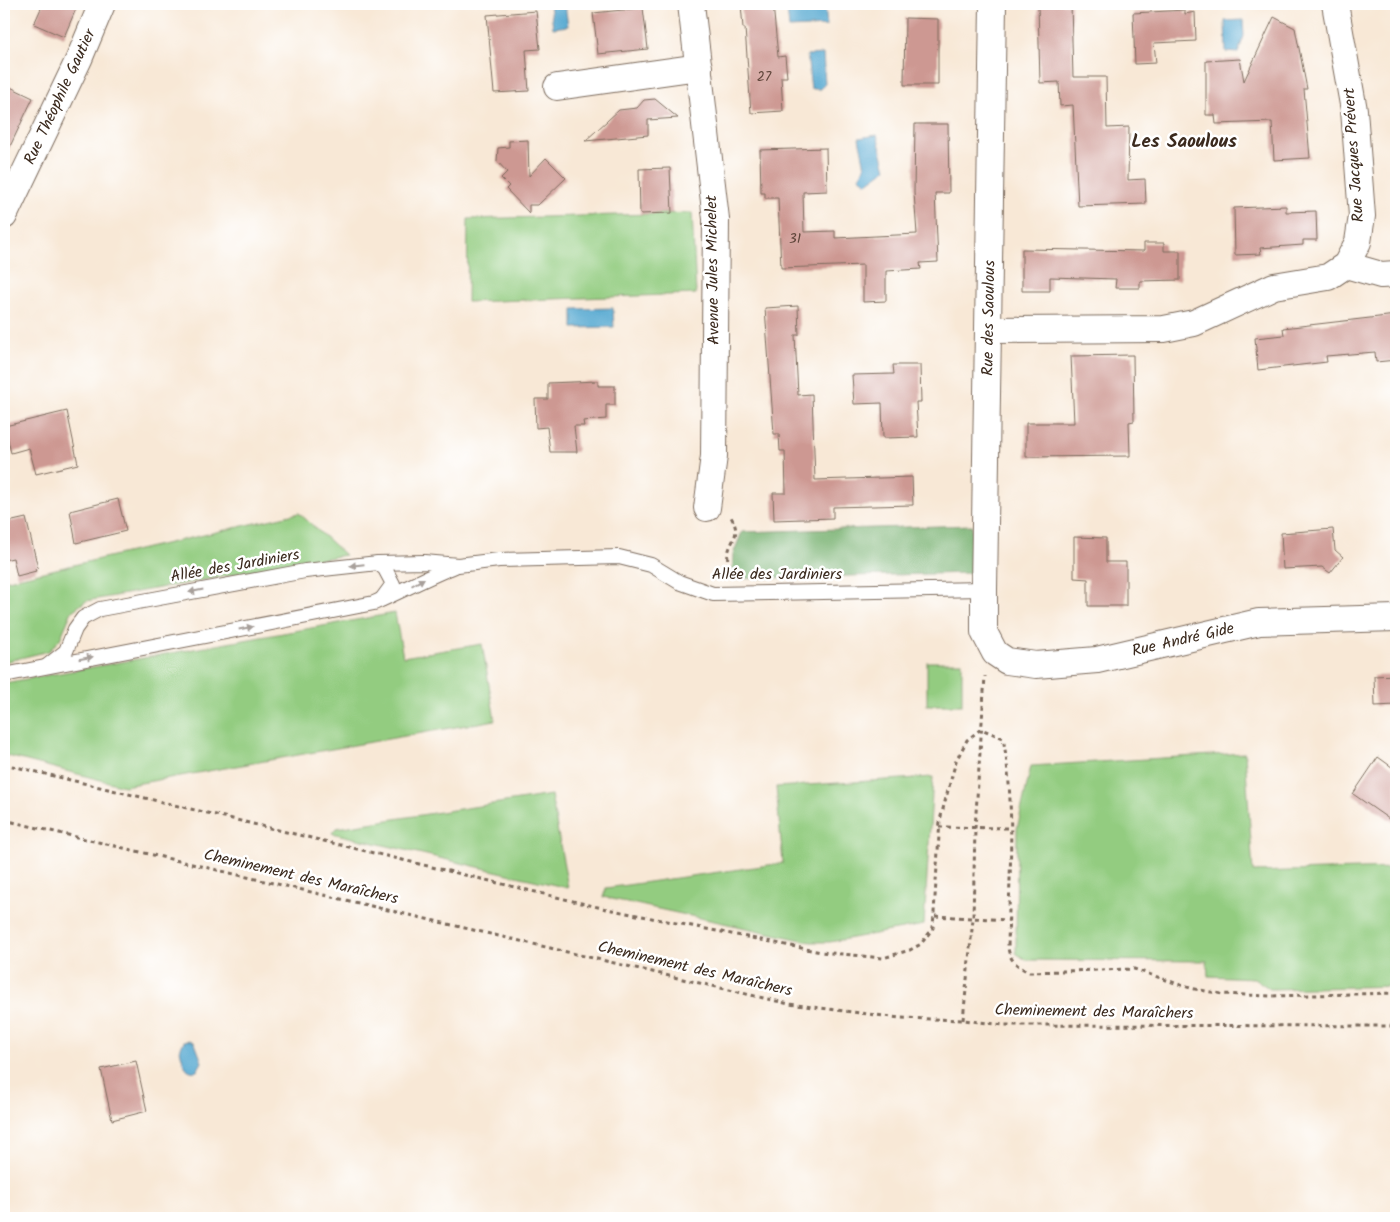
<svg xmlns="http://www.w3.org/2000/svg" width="1400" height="1222" viewBox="0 0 1400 1222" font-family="Kalam,sans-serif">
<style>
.green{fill:#93cc80;stroke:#677b4f}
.forest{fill:#76b06e;stroke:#586d46}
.water{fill:#55a8d0;stroke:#486977}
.building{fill:#cd9892}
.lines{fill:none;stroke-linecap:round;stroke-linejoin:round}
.lane-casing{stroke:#7d6c5e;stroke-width:16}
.street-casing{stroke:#7d6c5e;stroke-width:28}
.path{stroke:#7d6c5e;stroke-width:3;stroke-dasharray:4 4;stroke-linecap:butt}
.lane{stroke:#fff;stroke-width:14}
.street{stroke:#fff;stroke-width:26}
.oneway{fill:#a79f9a}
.labels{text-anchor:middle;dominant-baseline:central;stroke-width:5;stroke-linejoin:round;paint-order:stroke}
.number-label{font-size:14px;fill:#60463b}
.street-label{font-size:16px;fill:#3b2a1e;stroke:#fff}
.quarter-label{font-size:19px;font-weight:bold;fill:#3b2a1e;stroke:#fff}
</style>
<rect width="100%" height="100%" fill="#fff"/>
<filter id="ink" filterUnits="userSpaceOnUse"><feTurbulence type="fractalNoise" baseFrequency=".02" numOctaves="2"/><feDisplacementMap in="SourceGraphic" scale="10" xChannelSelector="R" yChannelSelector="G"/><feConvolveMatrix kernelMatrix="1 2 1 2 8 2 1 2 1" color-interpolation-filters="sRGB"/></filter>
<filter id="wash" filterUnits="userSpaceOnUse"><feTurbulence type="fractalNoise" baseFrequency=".0096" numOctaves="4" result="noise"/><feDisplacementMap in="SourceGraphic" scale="20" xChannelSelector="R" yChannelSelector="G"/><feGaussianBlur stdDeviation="1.12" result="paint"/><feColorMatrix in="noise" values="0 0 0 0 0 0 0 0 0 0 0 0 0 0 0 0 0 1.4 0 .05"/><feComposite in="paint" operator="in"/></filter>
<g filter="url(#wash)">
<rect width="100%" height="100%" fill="#f8e8d6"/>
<!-- green -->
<g class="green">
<polygon points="692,213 696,294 467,302 468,219"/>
<polygon points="299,513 345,555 86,601 72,611 60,639 49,651 4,662 4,581"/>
<polygon points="395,613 403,657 482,644 495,720 124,786 4,755 4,683"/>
<rect x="927" y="662" width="35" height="43"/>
<polygon points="1245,753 1253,872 1396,868 1396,986 1270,989 1254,978 1208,976 1207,961 1026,960 1016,953 1017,829 1031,766"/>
<polygon points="933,777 924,925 830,942 811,942 603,897 606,888 783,863 776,787"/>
<polygon points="551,795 568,888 332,833 336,828"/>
</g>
<!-- forest -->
<polygon class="forest" points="972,525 971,573 732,579 733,554 742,532"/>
<!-- water -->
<g class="water">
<polygon points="550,4 565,4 568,26 553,28"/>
<polygon points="792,4 798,4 801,8 825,5 827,26 789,28 787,8"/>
<polygon points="1243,20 1244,36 1238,53 1226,52 1225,21"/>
<polygon points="823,54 825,83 821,89 811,89 807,55"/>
<polygon points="877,135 886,169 867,183 859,177 865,167 859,138"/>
<polygon points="613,308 614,327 573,328 573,309"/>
<path d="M190 1040 195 1043 202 1062 197 1071C184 1074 183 1060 180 1050L184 1041Z"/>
</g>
<g id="blocks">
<!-- building -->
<g class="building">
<polygon points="43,4 78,4 64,37 34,24"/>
<polygon points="741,4 773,4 778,57 785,56 787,77 781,77 783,111 751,113 745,28 743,28"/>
<polygon points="1038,4 1071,4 1073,77 1106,77 1107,128 1129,127 1128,180 1145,179 1146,204 1078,206 1073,105 1060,106 1059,82 1040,83"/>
<polygon points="643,8 648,49 598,54 593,13"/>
<polygon points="1185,10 1185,14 1195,12 1196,41 1154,43 1156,63 1135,64 1133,13"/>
<polygon points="536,11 540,49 526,50 529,91 494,93 487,15"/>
<polygon points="1274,17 1295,28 1307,89 1304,89 1310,158 1274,160 1272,122 1216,124 1215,115 1206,115 1206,61 1240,59 1244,81"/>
<polygon points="905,18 938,19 938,85 904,85"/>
<polygon points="4,84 33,98 4,159"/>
<polygon points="655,99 678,118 648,120 648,135 585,141 619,110 637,108 644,100"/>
<polygon points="915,124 948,124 949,193 935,193 938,262 920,263 921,269 886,271 886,301 863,302 863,265 781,268 778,198 765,198 765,193 761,193 760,150 826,148 827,191 803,192 804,232 835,231 835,238 917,234 914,193"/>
<polygon points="528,140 529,176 546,158 566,178 538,205 529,205 529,213 506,189 509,186 501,178 507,172 497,161 498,148 509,147 509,141"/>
<polygon points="670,168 672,213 640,214 639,169"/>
<polygon points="1286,206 1286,212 1316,211 1317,240 1303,240 1303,245 1260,248 1261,254 1235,255 1234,208"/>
<polygon points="1144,243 1164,243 1164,251 1180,251 1180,280 1140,281 1140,288 1115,288 1116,279 1050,277 1050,291 1022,291 1022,249 1144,251"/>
<polygon points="798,306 799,335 795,335 798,395 812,394 815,480 912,477 913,505 833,507 833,518 774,520 773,493 786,493 785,451 780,451 779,434 774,434 765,308"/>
<polygon points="1396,315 1396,360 1376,362 1375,352 1326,356 1327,362 1258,370 1255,338 1284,335 1283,328"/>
<polygon points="1133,355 1134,421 1129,422 1130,456 1026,457 1026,423 1074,423 1071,356"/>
<polygon points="893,365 920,365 921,402 916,402 918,437 883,438 882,403 854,404 852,375 894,374"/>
<polygon points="598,381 598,386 615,386 615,405 606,405 606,419 583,421 584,426 574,426 577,452 550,452 547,427 536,428 535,399 548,399 548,383"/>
<polygon points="67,411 78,464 36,474 29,448 11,453 5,426"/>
<polygon points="118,499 126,531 76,543 70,511"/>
<polygon points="26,518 38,568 35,569 36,571 17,576 13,558 4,560 4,523"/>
<polygon points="1333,529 1335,550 1343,557 1330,573 1322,567 1283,569 1281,533"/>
<polygon points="1074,537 1106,538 1106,562 1126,562 1126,606 1088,606 1088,579 1074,578"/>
<polygon points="1396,675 1396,705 1375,706 1374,676"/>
<polygon points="1378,757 1396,770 1396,824 1353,794"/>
<polygon points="136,1061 147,1111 112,1120 101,1069"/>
</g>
</g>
</g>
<g filter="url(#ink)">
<use href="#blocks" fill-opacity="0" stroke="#7d6c5e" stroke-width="1"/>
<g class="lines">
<defs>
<g id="lane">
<polyline points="378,563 385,569 393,584 382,599"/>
<polyline points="47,666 66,651 75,629 83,618 100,609 305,571 378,563 424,562 458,565 499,560 619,557 651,565 679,582 713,594 984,589"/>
<path d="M4 675 374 603C402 591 427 577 455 566"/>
</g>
<g id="street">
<polyline points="691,4 716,219 714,456 707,508"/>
<polyline points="993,4 984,589 984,632 995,653 1007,661 1036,665 1097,660 1259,622 1396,618"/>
<polyline points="557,87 699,67"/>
<polyline points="4,216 79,59 102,4"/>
<polyline points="1346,265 1381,275 1396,274"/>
<polyline points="989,330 1164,329 1194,323 1274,286 1328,277 1346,265 1358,242 1362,216 1354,110 1335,4"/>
</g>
</defs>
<!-- lane casing -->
<use href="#lane" class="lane-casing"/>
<!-- street casing -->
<use href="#street" class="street-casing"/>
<!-- path -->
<g class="path">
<path d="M728 575C728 568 727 561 728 554 731 538 742 536 731 517"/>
<path d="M4 764 602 908 821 952 883 958 910 950 921 944 933 928 940 820 956 761 967 740 981 729 1003 738C1016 806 1009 879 1008 948 1010 961 1017 966 1029 972L1134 969 1190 988 1222 994 1270 996 1396 993"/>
<polyline points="4,820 789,1004 899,1018 963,1020 1004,1025 1396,1026"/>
<polyline points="939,827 1009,828"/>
<polyline points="935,916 1009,920"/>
<polyline points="963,1020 973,919 975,828 985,676"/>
</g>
<!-- lane -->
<use href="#lane" class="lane"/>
<!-- street -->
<use href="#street" class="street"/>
</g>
<!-- one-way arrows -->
<defs><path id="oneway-solid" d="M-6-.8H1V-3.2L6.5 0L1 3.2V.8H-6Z" transform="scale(1.25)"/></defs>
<g class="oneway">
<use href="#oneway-solid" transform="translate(357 565) rotate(174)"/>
<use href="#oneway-solid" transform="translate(418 582) rotate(-30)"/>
<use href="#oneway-solid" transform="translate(196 591) rotate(169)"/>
<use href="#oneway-solid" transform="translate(246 628) rotate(-11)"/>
<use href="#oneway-solid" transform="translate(86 658) rotate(-10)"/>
</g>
</g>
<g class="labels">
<!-- number labels -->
<g class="number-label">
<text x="764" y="77">27</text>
<text x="795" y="239">31</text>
</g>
<!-- street labels -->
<g class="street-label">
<text transform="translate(60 97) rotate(-65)">Rue Théophile Gautier</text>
<text transform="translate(1354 155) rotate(-94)">Rue Jacques Prévert</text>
<text transform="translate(713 270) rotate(-91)">Avenue Jules Michelet</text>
<text transform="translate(989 318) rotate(-89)">Rue des Saoulous</text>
<text transform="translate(235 566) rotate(-10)">Allée des Jardiniers</text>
<text x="777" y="574">Allée des Jardiniers</text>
<text transform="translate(1183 640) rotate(-13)">Rue André Gide</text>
<text transform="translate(301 877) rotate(13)">Cheminement des Maraîchers</text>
<text transform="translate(695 969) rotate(13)">Cheminement des Maraîchers</text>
<text transform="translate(1094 1012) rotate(1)">Cheminement des Maraîchers</text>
</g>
<!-- quarter labels -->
<g class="quarter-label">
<text x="1184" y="142">Les Saoulous</text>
</g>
</g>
<!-- margin -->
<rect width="1400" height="1222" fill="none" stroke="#fff" stroke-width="20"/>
</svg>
